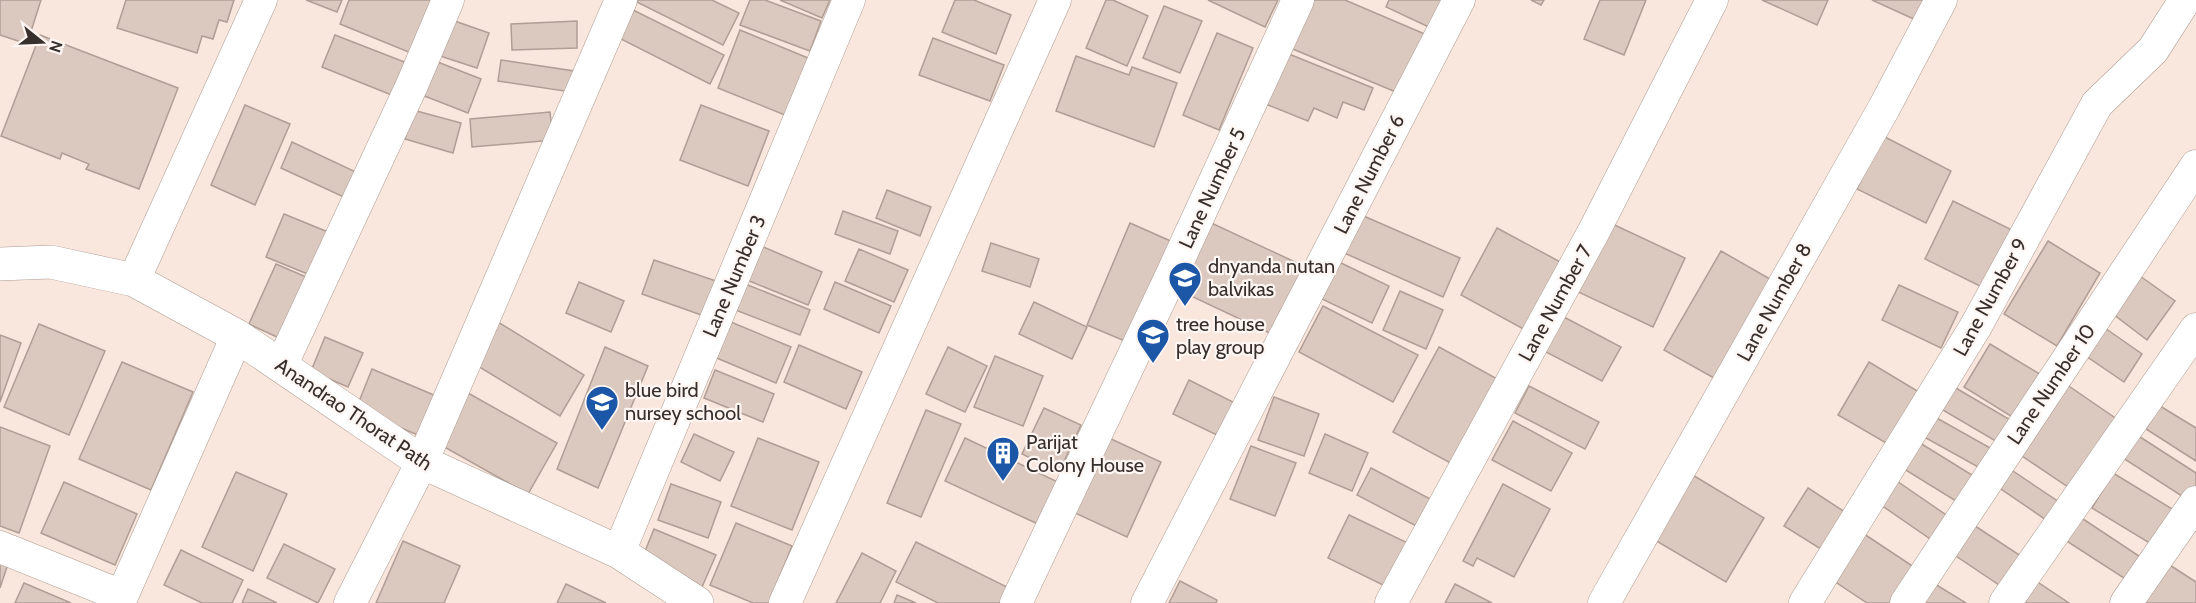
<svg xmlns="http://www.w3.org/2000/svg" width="2196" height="603" viewBox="0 0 2196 603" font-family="Cabin,sans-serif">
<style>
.building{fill:#dbc8bf;stroke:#b09e96;stroke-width:1.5}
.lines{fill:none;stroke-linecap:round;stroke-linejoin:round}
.minor-casing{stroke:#ad9b92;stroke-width:33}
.tertiary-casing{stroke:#ad9b92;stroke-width:34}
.minor{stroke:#fff;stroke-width:32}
.tertiary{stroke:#fff;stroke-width:33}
.labels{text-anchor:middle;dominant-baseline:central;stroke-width:4.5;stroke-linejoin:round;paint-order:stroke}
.street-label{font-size:20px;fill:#372f2c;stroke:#fef6f2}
.poi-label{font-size:20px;fill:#372f2c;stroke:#fef6f2;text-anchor:start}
</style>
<rect width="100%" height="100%" fill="#f9e6dc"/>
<!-- building -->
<g class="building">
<polygon points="0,0 41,0 27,44 0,35"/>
<polygon points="126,0 234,0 227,22 219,20 213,39 202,36 197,53 117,28"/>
<polygon points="306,0 342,0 337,12"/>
<polygon points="349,0 430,0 436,3 416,55 340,24"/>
<polygon points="633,0 712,0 739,13 723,45"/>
<polygon points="750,0 765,0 821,21 810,51 740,25"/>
<polygon points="780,0 830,0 822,18"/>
<polygon points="955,0 974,0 1011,15 996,54 942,32"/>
<polygon points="1106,0 1113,0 1148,16 1127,66 1086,48"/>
<polygon points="1208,0 1278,0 1265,27"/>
<polygon points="1308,0 1345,0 1427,35 1403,95 1288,47"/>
<polygon points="1389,0 1446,0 1433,29 1386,7"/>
<polygon points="1531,0 1544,0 1541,5"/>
<polygon points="1600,0 1646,0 1624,55 1584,39"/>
<polygon points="1762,0 1828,0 1817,25"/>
<polygon points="1872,0 1928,0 1918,21"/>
<polygon points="1164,6 1202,21 1180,73 1143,58"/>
<polygon points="627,7 724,55 710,84 613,35"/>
<polygon points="449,19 489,33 477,68 437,55"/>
<polygon points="577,21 577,48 512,50 511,24"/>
<polygon points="740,30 808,58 785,115 718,88"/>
<polygon points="1217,33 1253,48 1219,130 1183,115"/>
<polygon points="40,35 178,88 139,189 86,169 89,164 62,153 60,159 1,136"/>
<polygon points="335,35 412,65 399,98 322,67"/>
<polygon points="933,38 1004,65 990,101 919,75"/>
<polygon points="1284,52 1373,88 1364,110 1343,102 1337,118 1314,108 1308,121 1263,103"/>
<polygon points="1076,56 1129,75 1132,67 1177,83 1154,147 1056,111"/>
<polygon points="501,60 574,71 571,92 498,81"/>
<polygon points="435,61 481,79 468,113 422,95"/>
<polygon points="245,105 290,124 255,205 211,185"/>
<polygon points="701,105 769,131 748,186 680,160"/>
<polygon points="413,110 461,123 453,153 405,139"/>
<polygon points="550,112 553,140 472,147 470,119"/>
<polygon points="1883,136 1951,171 1926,223 1857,189"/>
<polygon points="292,142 358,173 346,198 281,168"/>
<polygon points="887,190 931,207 920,236 876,218"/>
<polygon points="1953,201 2012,230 1984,288 1925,259"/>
<polygon points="843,211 898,231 890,254 835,234"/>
<polygon points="284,214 328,232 310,275 266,257"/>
<polygon points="1359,214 1460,258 1443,297 1342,252"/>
<polygon points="1207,221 1306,267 1274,335 1176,289"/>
<polygon points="1606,221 1685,258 1653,327 1574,290"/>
<polygon points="1130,223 1175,243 1132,344 1087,325"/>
<polygon points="1497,228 1566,265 1531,333 1461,295"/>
<polygon points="2048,241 2100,273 2057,346 2004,314"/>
<polygon points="991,243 1039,259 1030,287 982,271"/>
<polygon points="761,246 822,272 808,305 747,280"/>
<polygon points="859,249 908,270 894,302 845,281"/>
<polygon points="1721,251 1777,283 1721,382 1664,350"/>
<polygon points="654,260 719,282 707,317 642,294"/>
<polygon points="1339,262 1389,286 1372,323 1322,299"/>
<polygon points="276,264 306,277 279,338 249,324"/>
<polygon points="2140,276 2175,301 2147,340 2113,314"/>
<polygon points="579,282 624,301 611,332 566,313"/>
<polygon points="835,282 891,306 879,333 824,309"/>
<polygon points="743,283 810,310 800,335 733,309"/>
<polygon points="1899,285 1958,312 1941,348 1882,320"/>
<polygon points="1400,291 1443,310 1426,349 1383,330"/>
<polygon points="1034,302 1087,327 1072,359 1019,334"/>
<polygon points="1323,306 1418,355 1393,402 1299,352"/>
<polygon points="1562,316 1621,347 1602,381 1544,351"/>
<polygon points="493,319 584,375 560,416 468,360"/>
<polygon points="726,320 791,347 776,383 712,356"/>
<polygon points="39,324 105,351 69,435 4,407"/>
<polygon points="2102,326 2142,354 2124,382 2083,354"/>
<polygon points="0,335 21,343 0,402"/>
<polygon points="325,337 363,353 348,387 311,371"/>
<polygon points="1990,344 2048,379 2022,423 1964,387"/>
<polygon points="799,345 862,372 846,409 784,382"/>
<polygon points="605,347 648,366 598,488 557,469"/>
<polygon points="948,347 987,366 965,412 926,394"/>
<polygon points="1439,347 1501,381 1456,466 1393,432"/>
<polygon points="995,356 1043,376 1023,426 974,407"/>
<polygon points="122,362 193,392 151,490 79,459"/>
<polygon points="1869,362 1924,395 1893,447 1838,415"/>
<polygon points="372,369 441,398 425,438 356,409"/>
<polygon points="715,370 774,394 763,422 704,398"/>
<polygon points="1189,380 1235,403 1219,436 1173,414"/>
<polygon points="2060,380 2124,424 2077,493 2013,450"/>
<polygon points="1949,384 2012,421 1999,443 1936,406"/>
<polygon points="1529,386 1599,422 1585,449 1515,413"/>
<polygon points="468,393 557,443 528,494 439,444"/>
<polygon points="1274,397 1319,414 1304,456 1258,440"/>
<polygon points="2160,406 2196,428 2196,461 2146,429"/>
<polygon points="1044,408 1081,425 1059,472 1022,454"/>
<polygon points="926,410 961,424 921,517 887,503"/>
<polygon points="1926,412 1992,449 1980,468 1915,432"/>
<polygon points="1513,421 1572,453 1551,491 1492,460"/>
<polygon points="0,427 50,446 19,533 0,526"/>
<polygon points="694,434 734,452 720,481 681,462"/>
<polygon points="1325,434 1368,453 1352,491 1309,473"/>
<polygon points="2137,435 2196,473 2196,488 2188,500 2123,458"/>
<polygon points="758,438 819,462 792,530 731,506"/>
<polygon points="965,438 1060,483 1040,525 945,481"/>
<polygon points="1109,438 1161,462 1127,537 1075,513"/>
<polygon points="1912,438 1980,480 1964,506 1896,464"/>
<polygon points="1251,446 1296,463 1275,516 1230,499"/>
<polygon points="1371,468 1438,503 1424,530 1357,495"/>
<polygon points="2010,469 2068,508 2055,526 1998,487"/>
<polygon points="236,472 287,494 253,571 202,547"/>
<polygon points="2113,473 2182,515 2161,550 2092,508"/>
<polygon points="1691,474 1764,518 1726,582 1653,539"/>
<polygon points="1894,479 1955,521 1939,545 1878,503"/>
<polygon points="64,482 137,514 115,565 41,533"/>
<polygon points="671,484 721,502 708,538 658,520"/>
<polygon points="1503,484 1550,509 1514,577 1477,558 1473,566 1463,561"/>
<polygon points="1808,488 1848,514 1824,551 1784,526"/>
<polygon points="1349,515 1410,544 1389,588 1328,558"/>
<polygon points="2077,515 2145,560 2130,582 2062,538"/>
<polygon points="1969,522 2024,558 2005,589 1950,552"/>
<polygon points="736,523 792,546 769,603 753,603 710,585"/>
<polygon points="1855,528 1920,571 1900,603 1867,603 1825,575"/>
<polygon points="654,529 716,555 702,587 641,561"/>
<polygon points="403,541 460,566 444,603 376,603"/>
<polygon points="916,542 1011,589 1004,603 938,603 896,582"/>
<polygon points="284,544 335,569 318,603 267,578"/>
<polygon points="181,550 243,580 232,603 202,603 164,585"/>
<polygon points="862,553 896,571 880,603 836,603"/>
<polygon points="0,558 9,561 0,588"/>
<polygon points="2165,562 2196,582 2196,603 2138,603"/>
<polygon points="2030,577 2069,603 2012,603"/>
<polygon points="1180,581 1217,600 1216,603 1169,603"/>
<polygon points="1930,581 1966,603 1917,603"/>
<polygon points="24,583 71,603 15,603"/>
<polygon points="566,584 606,603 557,603"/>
<polygon points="1455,584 1492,603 1445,603"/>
<polygon points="248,589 277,603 242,603"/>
<polygon points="897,595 916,603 894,603"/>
</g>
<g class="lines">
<defs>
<g id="minor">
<polyline points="134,280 261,0"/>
<polyline points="281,366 412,85 448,0"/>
<polyline points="0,547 122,596"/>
<polyline points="619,552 849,0"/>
<polyline points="119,603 237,336"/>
<polyline points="350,603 422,462 621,0"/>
<polyline points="785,603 1055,0"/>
<polyline points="1016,603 1172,274 1298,0"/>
<polyline points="1147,603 1459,0"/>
<polyline points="1391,603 1594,231 1712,0"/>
<polyline points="1604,603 1884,108 1941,0"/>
<polyline points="1805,603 1976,326 2097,104 2153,50 2185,0"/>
<polyline points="1906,603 2196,166"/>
<polyline points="2005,603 2196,329"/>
<polyline points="2126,603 2196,502"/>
</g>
<polyline id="tertiary" points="0,264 51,262 134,280 237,336 422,462 619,552 697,603"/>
</defs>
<!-- minor casing -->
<use href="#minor" class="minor-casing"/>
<!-- tertiary casing -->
<use href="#tertiary" class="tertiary-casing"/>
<!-- minor -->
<use href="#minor" class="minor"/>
<!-- tertiary -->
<use href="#tertiary" class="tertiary"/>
</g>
<!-- icons -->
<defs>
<symbol id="school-pin" viewBox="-11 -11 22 30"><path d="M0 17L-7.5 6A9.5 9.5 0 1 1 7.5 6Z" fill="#1c56a7" stroke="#fef6f2"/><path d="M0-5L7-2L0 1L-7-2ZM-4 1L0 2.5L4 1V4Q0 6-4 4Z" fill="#fff"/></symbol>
<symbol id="building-pin" viewBox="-11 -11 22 30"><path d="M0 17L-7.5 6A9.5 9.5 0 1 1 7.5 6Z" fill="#1c56a7" stroke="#fef6f2"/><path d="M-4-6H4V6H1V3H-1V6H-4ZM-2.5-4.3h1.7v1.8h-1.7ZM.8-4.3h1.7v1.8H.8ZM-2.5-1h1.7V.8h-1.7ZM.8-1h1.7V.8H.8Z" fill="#fff"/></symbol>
</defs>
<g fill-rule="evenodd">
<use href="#school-pin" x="1166" y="259" width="38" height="52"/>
<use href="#school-pin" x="1134" y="316" width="38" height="52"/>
<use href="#school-pin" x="583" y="383" width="38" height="52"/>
<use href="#building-pin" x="984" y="434" width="38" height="52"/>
</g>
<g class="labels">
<!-- street labels -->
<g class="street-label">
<text transform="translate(1369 174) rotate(-63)">Lane Number 6</text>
<text transform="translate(1212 188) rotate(-65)">Lane Number 5</text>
<text transform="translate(734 276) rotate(-67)">Lane Number 3</text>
<text transform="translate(1990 297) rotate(-61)">Lane Number 9</text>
<text transform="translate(1774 302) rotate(-61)">Lane Number 8</text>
<text transform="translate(1555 303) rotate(-61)">Lane Number 7</text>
<text transform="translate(2051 384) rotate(-56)">Lane Number 10</text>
<text transform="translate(354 414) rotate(34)">Anandrao Thorat Path</text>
</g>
<!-- poi labels -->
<g class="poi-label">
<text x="1208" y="266">dnyanda nutan<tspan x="1208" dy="23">balvikas</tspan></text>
<text x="1176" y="324">tree house<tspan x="1176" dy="23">play group</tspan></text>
<text x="625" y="390">blue bird<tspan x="625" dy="23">nursey school</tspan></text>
<text x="1026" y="442">Parijat<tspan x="1026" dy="23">Colony House</tspan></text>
</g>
</g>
<!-- north arrow -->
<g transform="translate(42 42) rotate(108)" stroke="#fef6f2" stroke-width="4.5" paint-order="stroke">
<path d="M0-4.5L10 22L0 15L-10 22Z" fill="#372f2c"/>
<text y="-9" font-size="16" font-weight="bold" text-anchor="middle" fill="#372f2c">N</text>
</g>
</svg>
